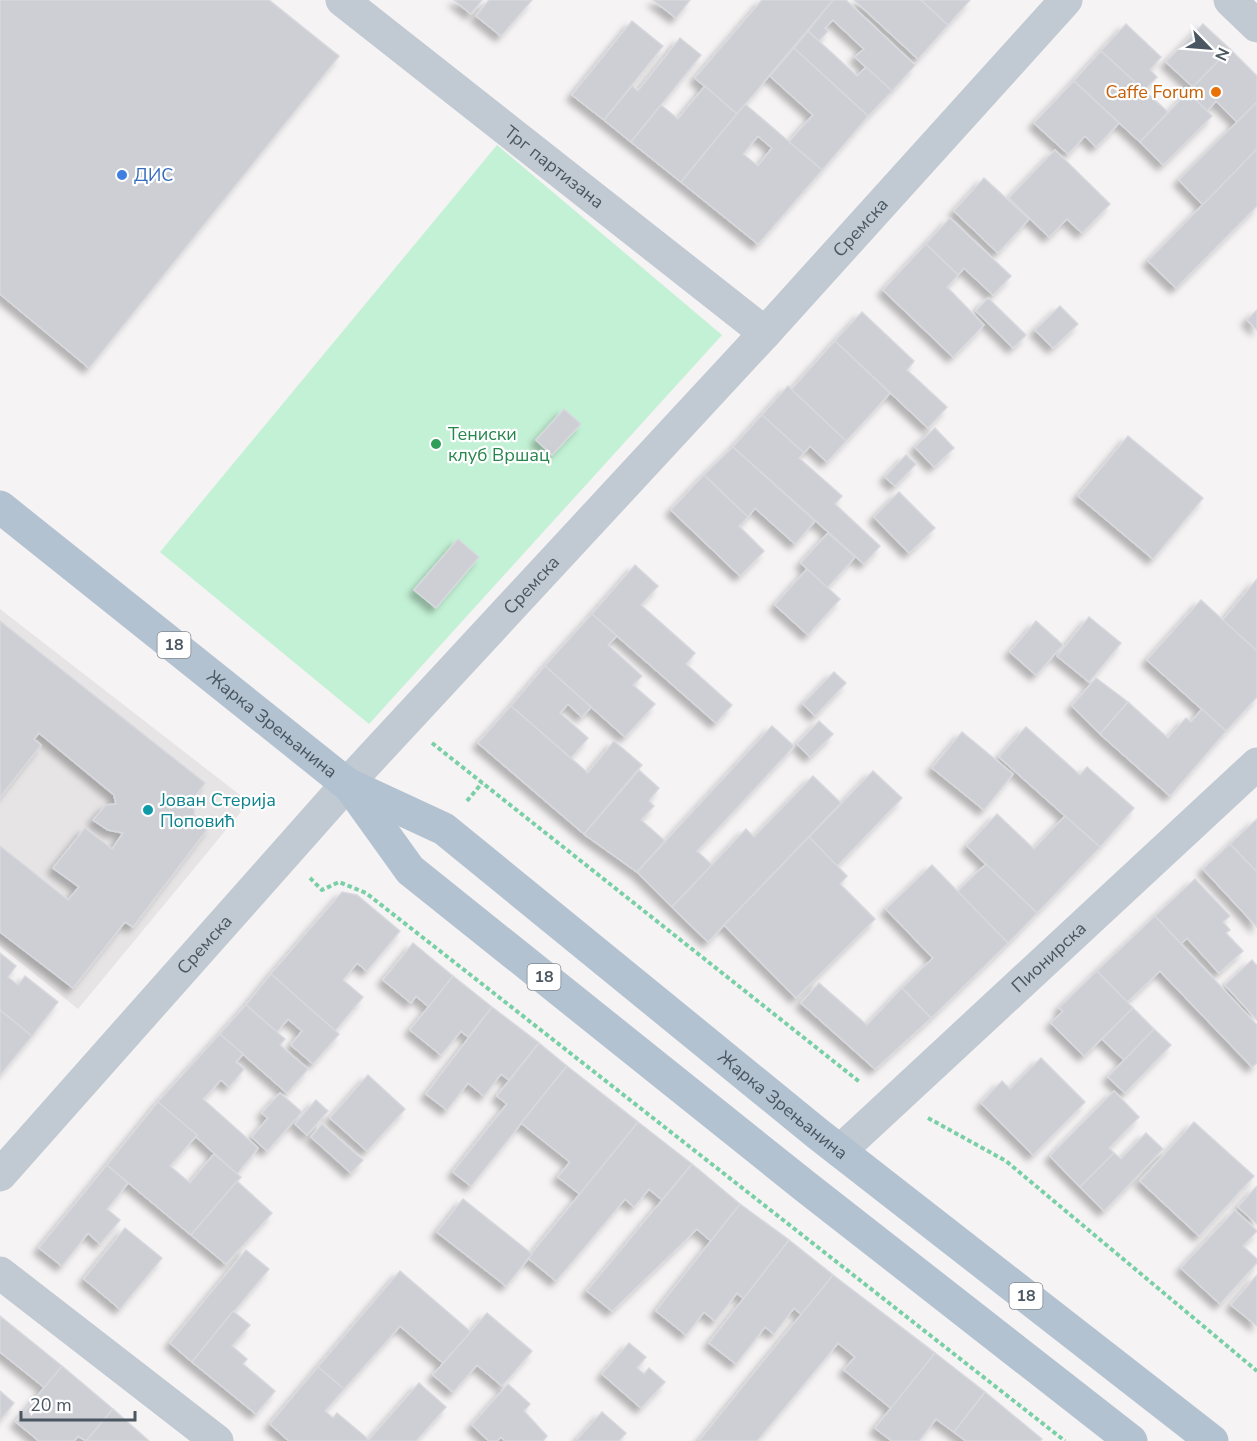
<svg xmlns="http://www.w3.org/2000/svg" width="1257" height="1441" viewBox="0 0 1257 1441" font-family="'Nunito Sans',sans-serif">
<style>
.education{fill:#e6e4e5}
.green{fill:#c3f1d5}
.building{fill:#cdcfd5;stroke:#d7d9de;stroke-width:1.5;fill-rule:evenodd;filter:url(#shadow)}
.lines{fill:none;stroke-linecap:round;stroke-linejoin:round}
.path{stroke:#7ad0a6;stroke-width:4;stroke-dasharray:4.5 3;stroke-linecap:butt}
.minor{stroke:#c1cad2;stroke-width:33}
.major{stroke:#b3c2d1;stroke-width:33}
.food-dot{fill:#e8710a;stroke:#fff;stroke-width:2}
.shop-dot{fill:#3f7fe0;stroke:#fff;stroke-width:2}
.leisure-dot{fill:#2e9e5b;stroke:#fff;stroke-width:2}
.culture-dot{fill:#0f9aa8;stroke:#fff;stroke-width:2}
.labels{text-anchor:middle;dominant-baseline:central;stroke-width:4.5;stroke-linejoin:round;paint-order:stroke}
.shield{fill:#fff;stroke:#808990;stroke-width:1.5}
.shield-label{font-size:16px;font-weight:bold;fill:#4a5661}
.food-label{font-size:18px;fill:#c56008;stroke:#fff;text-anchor:end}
.street-label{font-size:18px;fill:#4a5661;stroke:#fff}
.shop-label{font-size:18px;fill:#366cbe;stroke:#fff;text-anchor:start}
.leisure-label{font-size:18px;fill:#27864d;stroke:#fff;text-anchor:start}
.culture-label{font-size:18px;fill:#0d838f;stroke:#fff;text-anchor:start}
</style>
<defs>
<filter id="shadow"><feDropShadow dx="-5.5" dy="5.5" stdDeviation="3" flood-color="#0004"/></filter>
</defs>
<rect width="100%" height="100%" fill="#f5f3f3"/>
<!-- education -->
<polygon class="education" points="0,609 249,802 78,1009 0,946"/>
<!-- green -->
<polygon class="green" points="497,145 722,335 369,724 160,552"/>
<!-- building -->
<g class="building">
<polygon points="0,0 269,0 339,56 89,368 0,294"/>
<polygon points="454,0 482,0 471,14"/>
<polygon points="489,0 532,0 501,36 476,16"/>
<polygon points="653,0 690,0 676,18"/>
<polygon points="762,0 833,0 737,114 695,78"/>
<polygon points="833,0 846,0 915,65 892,91 855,57 864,49 833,20 825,28 828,31 819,41 808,31"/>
<polygon points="854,0 921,0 948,25 918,59"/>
<polygon points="921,0 970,0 948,25"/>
<polygon points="632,21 663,46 604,120 572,95"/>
<polygon points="1126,24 1161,57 1150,70 1157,77 1144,91 1101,51"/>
<polygon points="1203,24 1230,49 1193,87 1166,62"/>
<polygon points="808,31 857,76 866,67 892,91 868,116 794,48"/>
<polygon points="680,38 701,55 631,142 604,120 632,86 638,91"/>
<polygon points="794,48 868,116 822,170 789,142 813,115 770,76"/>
<polygon points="1230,49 1257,76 1257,102 1237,122 1216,101 1207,111 1188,92"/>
<polygon points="1101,51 1168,112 1140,142 1074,81"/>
<polygon points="1074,81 1119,123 1096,147 1085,136 1068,154 1034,123"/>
<polygon points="705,86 737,114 681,182 631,142 661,105 678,119"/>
<polygon points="1188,92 1212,116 1163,165 1140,142"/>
<polygon points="1257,102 1257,149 1203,205 1179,180"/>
<path d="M745 104 822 170 758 244 681 182ZM758 136 772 148 758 166 743 154Z"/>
<polygon points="1257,149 1257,206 1176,288 1148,261"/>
<polygon points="1055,150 1110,204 1082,233 1067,219 1049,237 1009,198"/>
<polygon points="984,178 1029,219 998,253 954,211"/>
<polygon points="950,218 1011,276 993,295 964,268 958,275 926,244"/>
<polygon points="926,244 958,275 947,287 984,325 953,357 883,290"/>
<polygon points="988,298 1026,335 1013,348 976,311"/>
<polygon points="1060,306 1078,324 1053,348 1035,330"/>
<polygon points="1257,310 1257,330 1247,320"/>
<polygon points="862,312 914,361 907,370 947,407 928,428 835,341"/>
<polygon points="835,341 890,393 846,441 791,390"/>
<polygon points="788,386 846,441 827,462 810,446 804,453 762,415"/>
<polygon points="564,409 581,424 552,455 536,440"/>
<polygon points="762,415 804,453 799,458 842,496 835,504 880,546 864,564 733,447"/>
<polygon points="935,428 954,448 934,467 915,447"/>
<polygon points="1128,436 1203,498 1153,559 1078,496"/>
<polygon points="733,447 815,521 795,544 755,508 748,517 704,475"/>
<polygon points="906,455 916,464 895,486 885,477"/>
<polygon points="704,475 748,517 739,526 764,551 740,576 671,510"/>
<polygon points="899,492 935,528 909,553 874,517"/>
<polygon points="828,533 855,557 827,588 801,563"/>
<polygon points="458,539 479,557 436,608 414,590"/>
<polygon points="635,565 658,586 641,605 695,653 686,664 732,705 716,723 592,614"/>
<polygon points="807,569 840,599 808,635 775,605"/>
<polygon points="1257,579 1257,651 1222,621"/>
<polygon points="1201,600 1257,651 1257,697 1226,731 1147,660"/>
<polygon points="592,614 617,636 608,645 642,676 633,685 655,704 625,737 545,666"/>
<polygon points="1089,617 1121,643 1089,682 1057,656"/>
<polygon points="0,621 205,783 194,798 194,815 209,827 133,927 125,922 73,988 0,932 0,846 68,900 79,887 53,868 85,828 112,849 123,833 108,830 93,820 106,805 116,804 114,795 39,733 34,739 41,745 0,797"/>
<polygon points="1036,621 1063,645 1036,675 1010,652"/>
<polygon points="545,666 591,707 582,717 568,704 560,713 588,738 571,758 511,706"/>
<polygon points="834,672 846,683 815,716 803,704"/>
<polygon points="1096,678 1128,702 1100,734 1072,706"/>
<polygon points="1128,702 1168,738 1186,718 1191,722 1202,709 1226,731 1170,796 1100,734"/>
<polygon points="511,706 588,773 614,741 642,765 584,834 478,743"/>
<polygon points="819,721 833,734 810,757 797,744"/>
<polygon points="772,726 794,746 697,851 712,865 672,907 637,872"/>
<polygon points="1026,727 1080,775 1087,767 1134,808 1100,847 999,757"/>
<polygon points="962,732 1013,774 984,810 932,768"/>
<polygon points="639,770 659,788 649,801 654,806 641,820 665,841 637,872 584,834"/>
<polygon points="873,771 902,798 837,866 809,837"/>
<polygon points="813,776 841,803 708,942 672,907 746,829 754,837"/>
<polygon points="997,814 1034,849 1065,816 1100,847 1037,913 967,846"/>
<polygon points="1257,819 1257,872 1230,844"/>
<polygon points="809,837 847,876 840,884 875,919 796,998 724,925"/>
<polygon points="1230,844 1257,872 1257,927 1203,869"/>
<polygon points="986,864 1037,913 1008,943 957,892"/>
<polygon points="932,865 1008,943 931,1018 902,988 933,958 886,909"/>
<polygon points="1195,879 1230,916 1223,922 1230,930 1226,933 1243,951 1219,973 1187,938 1181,944 1155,916"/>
<polygon points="342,892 357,895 400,931 367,971 357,963 343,980 363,997 335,1031 271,974"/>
<polygon points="1155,916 1257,1025 1257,1063 1252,1067 1160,971 1127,1002 1097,971"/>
<polygon points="413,943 453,976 429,1007 416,996 411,1003 383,980"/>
<polygon points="0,953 16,966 8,977 18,985 25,976 58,1002 32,1036 0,1010"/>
<polygon points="1252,960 1257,966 1257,1020 1225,985"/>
<polygon points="1097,971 1133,1008 1084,1056 1051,1023 1063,1011 1059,1008"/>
<polygon points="271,974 339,1034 313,1064 291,1045 302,1031 288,1019 277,1032 246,1005"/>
<polygon points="453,976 492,1007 468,1037 461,1031 441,1055 410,1030"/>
<polygon points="819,983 867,1025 902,988 931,1018 875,1069 801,1003"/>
<polygon points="246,1005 285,1039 280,1045 308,1069 287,1093 220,1034"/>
<polygon points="492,1007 539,1043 509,1080 501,1074 484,1096 468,1083 447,1110 426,1094"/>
<polygon points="1133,1008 1154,1029 1124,1060 1102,1039"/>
<polygon points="0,1010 32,1036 0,1075"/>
<polygon points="1154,1029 1171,1045 1125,1093 1108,1077"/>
<polygon points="220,1034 243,1054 236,1062 244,1069 229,1087 221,1080 203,1099 258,1148 237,1174 158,1102"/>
<polygon points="539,1043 567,1066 471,1186 453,1172 507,1104 497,1096"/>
<polygon points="1041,1058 1085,1102 1033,1155 981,1103 1002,1081 1010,1089"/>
<polygon points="567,1066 638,1122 581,1195 558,1177 570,1162 521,1123"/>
<polygon points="368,1075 405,1109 367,1151 330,1118"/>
<polygon points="1114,1091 1139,1117 1109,1148 1114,1153 1080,1187 1050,1156"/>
<polygon points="280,1093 302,1112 267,1151 252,1137 268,1118 262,1113"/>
<polygon points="316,1100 328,1111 307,1135 295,1124"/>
<polygon points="158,1102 197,1135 170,1166 190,1183 214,1154 241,1177 191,1235 107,1165"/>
<polygon points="638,1122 692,1164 662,1200 649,1189 634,1207 625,1199 556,1281 528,1258"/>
<polygon points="1194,1122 1254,1176 1199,1236 1140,1181"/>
<polygon points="322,1124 363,1160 351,1173 311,1137"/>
<polygon points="1146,1133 1163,1149 1104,1211 1080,1187 1114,1153 1121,1159"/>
<polygon points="692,1164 740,1204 711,1241 697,1229 612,1311 587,1291"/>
<polygon points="107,1165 128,1183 107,1209 120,1220 100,1244 88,1233 62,1266 39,1248"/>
<polygon points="237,1181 272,1213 226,1264 191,1235"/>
<polygon points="1257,1186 1257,1224 1238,1207"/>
<polygon points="463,1199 532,1254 506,1286 437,1232"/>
<polygon points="740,1204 789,1240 744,1299 737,1293 715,1321 704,1312 686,1335 656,1311"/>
<polygon points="1235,1210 1257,1231 1243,1246 1257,1259 1257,1263 1220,1304 1181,1268"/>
<polygon points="125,1228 162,1258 120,1309 84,1279"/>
<polygon points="789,1240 833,1275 802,1315 794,1308 774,1334 765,1327 736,1364 709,1343"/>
<polygon points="246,1250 269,1269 192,1362 170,1343"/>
<polygon points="400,1271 471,1332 443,1363 400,1326 344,1389 318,1367"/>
<polygon points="833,1275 935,1353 892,1409 844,1370 855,1357 838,1343 757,1441 699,1441"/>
<polygon points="1257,1275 1257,1326 1231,1305"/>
<polygon points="233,1311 250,1325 232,1346 247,1359 243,1364 275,1391 256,1414 192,1362"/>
<polygon points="487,1313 532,1351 502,1386 477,1365 453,1392 433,1375"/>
<polygon points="0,1316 62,1366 45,1388 0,1352"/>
<polygon points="629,1343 646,1357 637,1368 644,1374 649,1368 665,1382 641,1408 602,1374"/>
<polygon points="935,1353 985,1392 954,1432 936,1419 919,1441 892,1441 875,1428"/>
<polygon points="62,1366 113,1409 86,1441 78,1436 74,1441 39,1441 16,1422"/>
<polygon points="318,1367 344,1389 325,1411 333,1418 337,1413 368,1439 366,1441 289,1441 270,1424"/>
<polygon points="419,1383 446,1407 416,1441 368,1441"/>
<polygon points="508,1384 530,1404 524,1411 547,1436 543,1441 505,1441 501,1437 497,1441 489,1441 472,1425"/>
<polygon points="0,1391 14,1403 0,1420"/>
<polygon points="985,1392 1042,1439 1040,1441 966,1441 954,1432"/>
<polygon points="113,1409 149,1441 86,1441"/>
<polygon points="602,1412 626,1433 619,1441 576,1441"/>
</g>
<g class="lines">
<!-- path -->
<g class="path">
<polyline points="432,743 861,1083"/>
<polyline points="467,801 482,783"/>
<polyline points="310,878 322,890 339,882 366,893 1065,1441"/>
<polyline points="928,1118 1006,1161 1257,1371"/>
</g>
<!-- minor -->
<g class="minor">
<path id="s1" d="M342 0 765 333"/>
<polyline points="1230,0 1257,26"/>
<path id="s2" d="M840 1151 1257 764"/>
<path id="s3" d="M0 1175 347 784 765 333 1066 0"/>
<polyline points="0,1273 217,1441"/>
</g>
<!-- major -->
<g class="major">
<path id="s4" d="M0 507 347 784 444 829 818 1134 1212 1441"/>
<polyline points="349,785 410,870 806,1187 1131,1441"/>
</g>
</g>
<!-- markers -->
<circle class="food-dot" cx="1216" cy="92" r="6"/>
<circle class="shop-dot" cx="122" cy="175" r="6"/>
<circle class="leisure-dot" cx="436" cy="444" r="6"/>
<circle class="culture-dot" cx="148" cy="810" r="6"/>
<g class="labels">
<!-- shield labels -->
<g class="shield">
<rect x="157.5" y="632" width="33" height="26" rx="4.5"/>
<rect x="527.5" y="964" width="33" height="26" rx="4.5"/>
<rect x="1009.5" y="1283" width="33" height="26" rx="4.5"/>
</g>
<g class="shield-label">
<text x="174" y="645">18</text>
<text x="544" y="977">18</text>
<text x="1026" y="1296">18</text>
</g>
<!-- food labels -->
<g class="food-label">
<text x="1204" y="92">Caffe Forum</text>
</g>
<!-- street labels -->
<g class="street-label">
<text stroke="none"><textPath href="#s1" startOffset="270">Трг партизана</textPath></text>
<text stroke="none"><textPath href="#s3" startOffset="1280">Сремска</textPath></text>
<text stroke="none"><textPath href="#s3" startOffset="794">Сремска</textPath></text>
<text stroke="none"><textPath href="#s4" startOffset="348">Жарка Зрењанина</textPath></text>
<text stroke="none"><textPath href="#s3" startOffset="308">Сремска</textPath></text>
<text stroke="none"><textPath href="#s2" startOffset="285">Пионирска</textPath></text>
<text stroke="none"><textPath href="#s4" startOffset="988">Жарка Зрењанина</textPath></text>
</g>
<!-- shop labels -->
<g class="shop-label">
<text x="134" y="175">ДИС</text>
</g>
<!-- leisure labels -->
<g class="leisure-label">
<text x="448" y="434">Тениски<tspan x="448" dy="21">клуб Вршац</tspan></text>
</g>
<!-- culture labels -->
<g class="culture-label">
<text x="160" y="800">Јован Стерија<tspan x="160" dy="21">Поповић</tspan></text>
</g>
</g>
<!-- north arrow -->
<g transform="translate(1209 48) rotate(115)" stroke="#ffffff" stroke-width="4.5" paint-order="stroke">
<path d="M0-4.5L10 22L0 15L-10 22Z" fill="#4a5661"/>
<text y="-9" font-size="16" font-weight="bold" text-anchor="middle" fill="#4a5661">N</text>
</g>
<!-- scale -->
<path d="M21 1411v9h114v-9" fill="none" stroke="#4a5661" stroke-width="3"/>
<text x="30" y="1411" font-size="18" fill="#4a5661" stroke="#ffffff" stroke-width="4.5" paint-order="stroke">20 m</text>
</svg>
